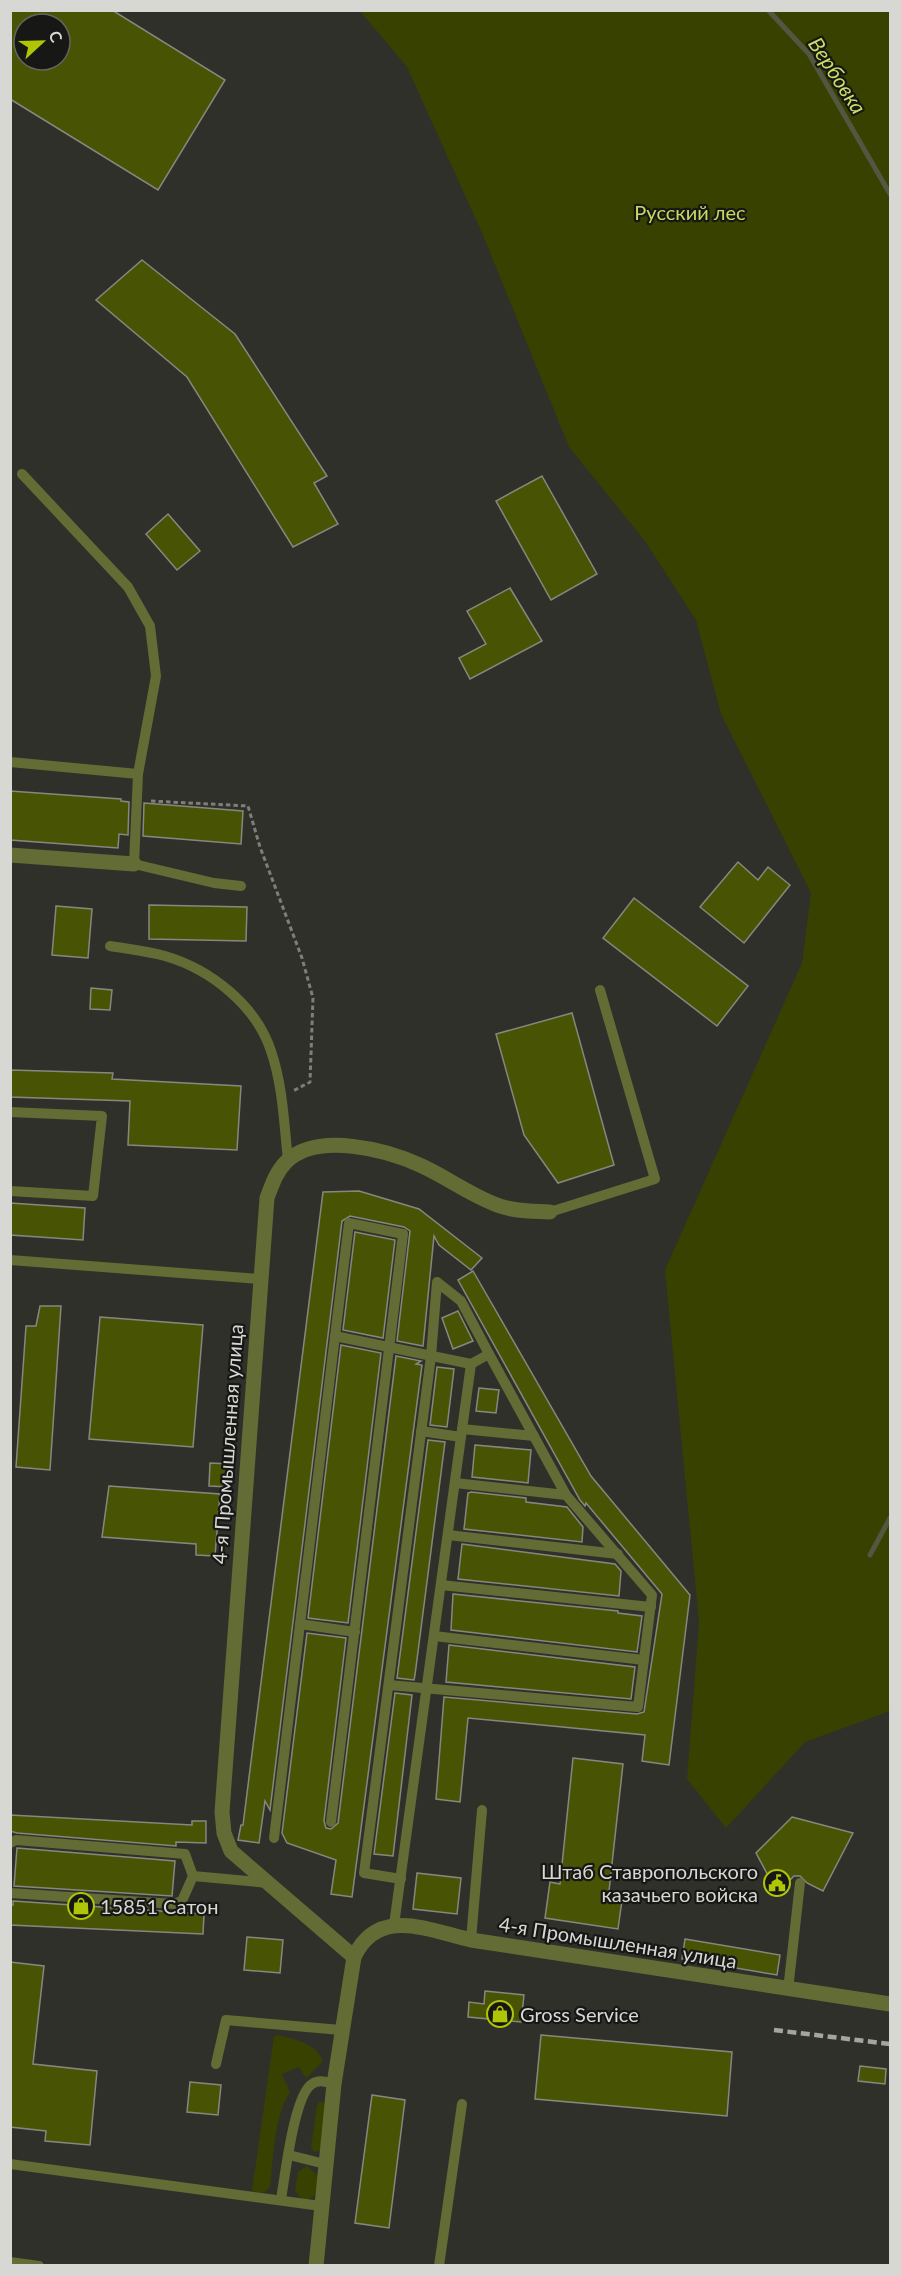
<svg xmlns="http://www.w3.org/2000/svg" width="901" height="2276" viewBox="0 0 901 2276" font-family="Lato,sans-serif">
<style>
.green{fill:#384100}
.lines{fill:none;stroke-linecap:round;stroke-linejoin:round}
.stream{stroke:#535742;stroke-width:5}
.building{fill:#495304;stroke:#868880;stroke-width:1.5;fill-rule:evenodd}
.path{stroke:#7e7f7a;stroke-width:3;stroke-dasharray:4.5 3;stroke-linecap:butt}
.service{stroke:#626c34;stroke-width:10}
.minor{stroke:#626c34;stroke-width:15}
.rail{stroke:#a4a5a0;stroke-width:4.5;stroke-dasharray:9 4.5;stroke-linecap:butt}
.labels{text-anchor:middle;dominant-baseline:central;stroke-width:4.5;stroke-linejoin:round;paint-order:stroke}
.park-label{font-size:20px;fill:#c6da61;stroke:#171815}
.street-label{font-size:20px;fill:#d7d8d4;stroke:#171815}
.poi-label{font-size:20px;fill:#d7d8d4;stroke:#171815;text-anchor:start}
.water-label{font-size:21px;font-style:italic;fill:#cade65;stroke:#171815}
</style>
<rect width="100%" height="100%" fill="#2f302a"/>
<!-- green -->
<g class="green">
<polygon points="360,11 890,11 890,1711 805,1742 726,1828 687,1779 699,1622 665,1270 802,963 811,893 721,714 696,620 645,541 569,447 483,235 407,67"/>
<path d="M279 2035C296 2040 315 2043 323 2061L306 2078 299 2067 282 2074 290 2092C273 2119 274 2156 270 2187L263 2193 252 2191 274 2036Z"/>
<polygon points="320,2102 326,2103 322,2150 315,2152 311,2148 317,2105"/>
<polygon points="307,2166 319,2177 315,2195 308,2200 301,2198 295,2191 298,2172"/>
</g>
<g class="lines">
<!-- stream -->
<g class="stream">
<polyline points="768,10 809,54 890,194"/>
<polyline points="870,1555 890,1518"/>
</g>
</g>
<!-- building -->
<g class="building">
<path d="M10 10H112L225 80 158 190 10 99ZM24 24H60V60H24Z"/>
<polygon points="142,260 235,334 327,476 314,483 338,524 293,547 187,377 96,300"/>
<polygon points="542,476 597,574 551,600 496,501"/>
<polygon points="168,514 200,551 177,570 146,534"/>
<polygon points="510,588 542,641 470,679 459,658 486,644 467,611"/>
<polygon points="10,791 121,799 121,801 129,802 128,835 119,834 118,848 10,840"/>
<polygon points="144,803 243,811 241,844 143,836"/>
<polygon points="738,862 758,880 768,867 790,885 744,943 700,907"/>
<polygon points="634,898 748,986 717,1026 603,938"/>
<polygon points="149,905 247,907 246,941 149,939"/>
<polygon points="56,906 92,909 88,958 52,955"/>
<polygon points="91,988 112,990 110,1010 90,1009"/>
<polygon points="572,1013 614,1165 558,1183 524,1135 496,1034"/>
<polygon points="10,1070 113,1073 112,1079 241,1086 237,1150 128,1145 130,1101 10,1097"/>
<polygon points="359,1191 419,1209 482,1258 471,1270 439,1245 434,1236 423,1346 397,1341 410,1231 404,1227 350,1216 342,1221 270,1810 265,1801 259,1843 238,1840 241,1825 243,1825 323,1192"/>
<polygon points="10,1203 85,1208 83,1240 10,1235"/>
<polygon points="355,1232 395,1240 383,1338 343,1330"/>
<polygon points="473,1271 591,1476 690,1595 669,1765 642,1761 645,1735 468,1718 460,1802 436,1799 444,1697 637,1714 644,1712 662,1594 586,1503 585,1506 580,1500 458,1280"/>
<polygon points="40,1306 61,1306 50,1470 16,1467 26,1326 36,1326"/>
<polygon points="458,1311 473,1341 453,1349 442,1318"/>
<polygon points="100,1317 203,1325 193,1447 89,1439"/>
<polygon points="341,1345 381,1353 348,1623 308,1618"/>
<polygon points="396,1356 421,1361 416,1364 422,1365 352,1897 331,1894 336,1860 287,1843 282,1833 307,1633 346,1638 324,1821 326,1828 331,1829 338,1823"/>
<polygon points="437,1367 454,1369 447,1427 430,1425"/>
<polygon points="479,1388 499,1390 496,1413 476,1411"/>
<polygon points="428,1440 445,1442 415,1675 414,1680 397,1678"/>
<polygon points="475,1445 531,1450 528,1483 472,1477"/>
<polygon points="210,1463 230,1464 229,1487 209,1486"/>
<polygon points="109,1486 220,1494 215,1556 196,1555 196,1544 102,1537"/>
<polygon points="471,1492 526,1498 526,1502 567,1507 583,1527 582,1542 464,1529 468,1493"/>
<polygon points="462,1544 615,1564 621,1571 619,1596 458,1579"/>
<polygon points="453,1594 618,1611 618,1613 642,1616 637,1652 451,1630"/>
<polygon points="449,1645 635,1667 631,1699 446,1682"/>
<polygon points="395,1693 412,1695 393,1856 374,1854"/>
<polygon points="573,1758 623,1764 609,1891 623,1893 618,1929 545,1918 550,1882 560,1884"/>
<polygon points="10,1815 192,1825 192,1821 206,1821 206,1843 176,1842 176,1846 17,1833 10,1831"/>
<polygon points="792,1817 853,1833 823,1891 807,1883 800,1876 794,1876 780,1890 771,1881 756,1853"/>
<polygon points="17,1848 175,1861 172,1896 14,1886"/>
<polygon points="417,1873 461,1878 457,1914 413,1909"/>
<polygon points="13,1901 204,1914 203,1934 10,1925 10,1904 13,1905"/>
<polygon points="247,1937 283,1940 280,1973 244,1970"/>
<polygon points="685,1939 780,1955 777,1975 682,1959"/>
<polygon points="10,1962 44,1966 33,2064 97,2071 90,2145 45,2141 46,2131 10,2127"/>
<polygon points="485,1991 524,1995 521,2022 468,2017 469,2002 484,2004"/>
<polygon points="541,2035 732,2052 727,2116 535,2099"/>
<polygon points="860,2066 886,2069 885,2084 858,2081"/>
<polygon points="190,2082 221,2085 218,2115 187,2112"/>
<polygon points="372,2095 405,2100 389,2228 355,2223"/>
</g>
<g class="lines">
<!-- path -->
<polyline class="path" points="151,801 248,806 260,847 302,958 313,998 310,1082 293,1091"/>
<!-- service -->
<g class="service">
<polyline points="22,474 128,587 150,626 156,676 138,774"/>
<polyline points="10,762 138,774 134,864 214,883 241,886"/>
<path d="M110 946C128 949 147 951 165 956 210 969 256 1005 271 1051 283 1086 284 1124 288 1160"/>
<polyline points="10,1112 102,1116 93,1196 10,1191"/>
<polyline points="550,1212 655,1179 600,990"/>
<polyline points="10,1260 260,1279"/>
<polyline points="462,1429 534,1436"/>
<polyline points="421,1431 461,1437"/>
<polyline points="455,1483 566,1495"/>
<polyline points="448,1535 618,1554"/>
<polyline points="441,1585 651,1607"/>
<polyline points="300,1624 355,1632"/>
<polyline points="434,1636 644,1660"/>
<polyline points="389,1685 638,1707 652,1595 566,1495 489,1354"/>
<polyline points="331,1822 403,1234 349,1223 335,1336"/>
<polyline points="274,1838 335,1336 471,1364 394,1925"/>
<polyline points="10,1843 16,1840 185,1854 193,1876 182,1901 174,1904 10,1893"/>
<polyline points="193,1876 269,1883"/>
<polyline points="401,1879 364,1873 431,1356 437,1282 461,1301 489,1354 471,1364"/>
<polyline points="471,1940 482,1810"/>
<polyline points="788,1990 800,1883"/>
<polyline points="216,2064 226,2020 341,2030"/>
<polyline points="289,2155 325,2164"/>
<polyline points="10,2164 321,2206"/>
<path d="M281 2199C285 2177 294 2095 312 2084 319 2079 326 2082 334 2084"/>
<polyline points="10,2262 39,2266"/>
<polyline points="439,2266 462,2104"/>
</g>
<!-- minor -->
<g class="minor">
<polyline points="10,855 134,864"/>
<path d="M354 1957 231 1851 224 1833 222 1812 267 1198C272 1185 276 1172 286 1162 317 1131 388 1150 422 1166 448 1178 473 1197 500 1206 517 1212 533 1211 550 1212"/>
<path d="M316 2266 334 2084 354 1957C378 1906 428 1930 471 1940L890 2004"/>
</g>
<!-- rail -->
<polyline class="rail" points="774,2030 890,2044"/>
</g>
<!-- icons -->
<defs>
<symbol id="civic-ring" viewBox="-11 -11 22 22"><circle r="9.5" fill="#171815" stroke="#afc506" stroke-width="1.5"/><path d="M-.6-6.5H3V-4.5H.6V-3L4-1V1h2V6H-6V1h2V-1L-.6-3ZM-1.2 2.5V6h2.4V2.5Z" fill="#afc506"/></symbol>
<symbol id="shop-ring" viewBox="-11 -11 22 22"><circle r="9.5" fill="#171815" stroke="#afc506" stroke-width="1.5"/><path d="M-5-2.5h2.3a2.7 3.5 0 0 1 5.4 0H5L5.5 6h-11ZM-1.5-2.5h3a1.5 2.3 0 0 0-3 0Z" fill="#afc506"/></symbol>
</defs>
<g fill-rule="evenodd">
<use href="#civic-ring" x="762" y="1868" width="30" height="30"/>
<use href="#shop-ring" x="66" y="1891" width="30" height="30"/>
<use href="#shop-ring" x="485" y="1999" width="30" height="30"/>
</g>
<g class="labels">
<!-- park labels -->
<g class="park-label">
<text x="690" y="212">Русский лес</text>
</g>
<!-- street labels -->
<g class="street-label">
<text transform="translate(227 1444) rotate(-86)">4-я Промышленная улица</text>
<text transform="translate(618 1942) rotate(9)">4-я Промышленная улица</text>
</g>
<!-- poi labels -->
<g class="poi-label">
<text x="758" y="1871" text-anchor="end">Штаб Ставропольского<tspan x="758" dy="23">казачьего войска</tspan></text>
<text x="100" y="1906">15851 Сатон</text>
<text x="520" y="2014">Gross Service</text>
</g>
<!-- water labels -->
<g class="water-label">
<text transform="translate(838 75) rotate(57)">Вербовка</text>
</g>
</g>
<!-- border -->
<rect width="901" height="2276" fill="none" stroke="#d7d8d4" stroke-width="24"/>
<!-- north arrow -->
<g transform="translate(42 42) rotate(68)"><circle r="28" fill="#171815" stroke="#646561" stroke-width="1.5"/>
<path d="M0-4.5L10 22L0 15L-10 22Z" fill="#afc506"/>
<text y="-9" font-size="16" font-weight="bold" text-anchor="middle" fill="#d7d8d4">С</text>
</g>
</svg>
